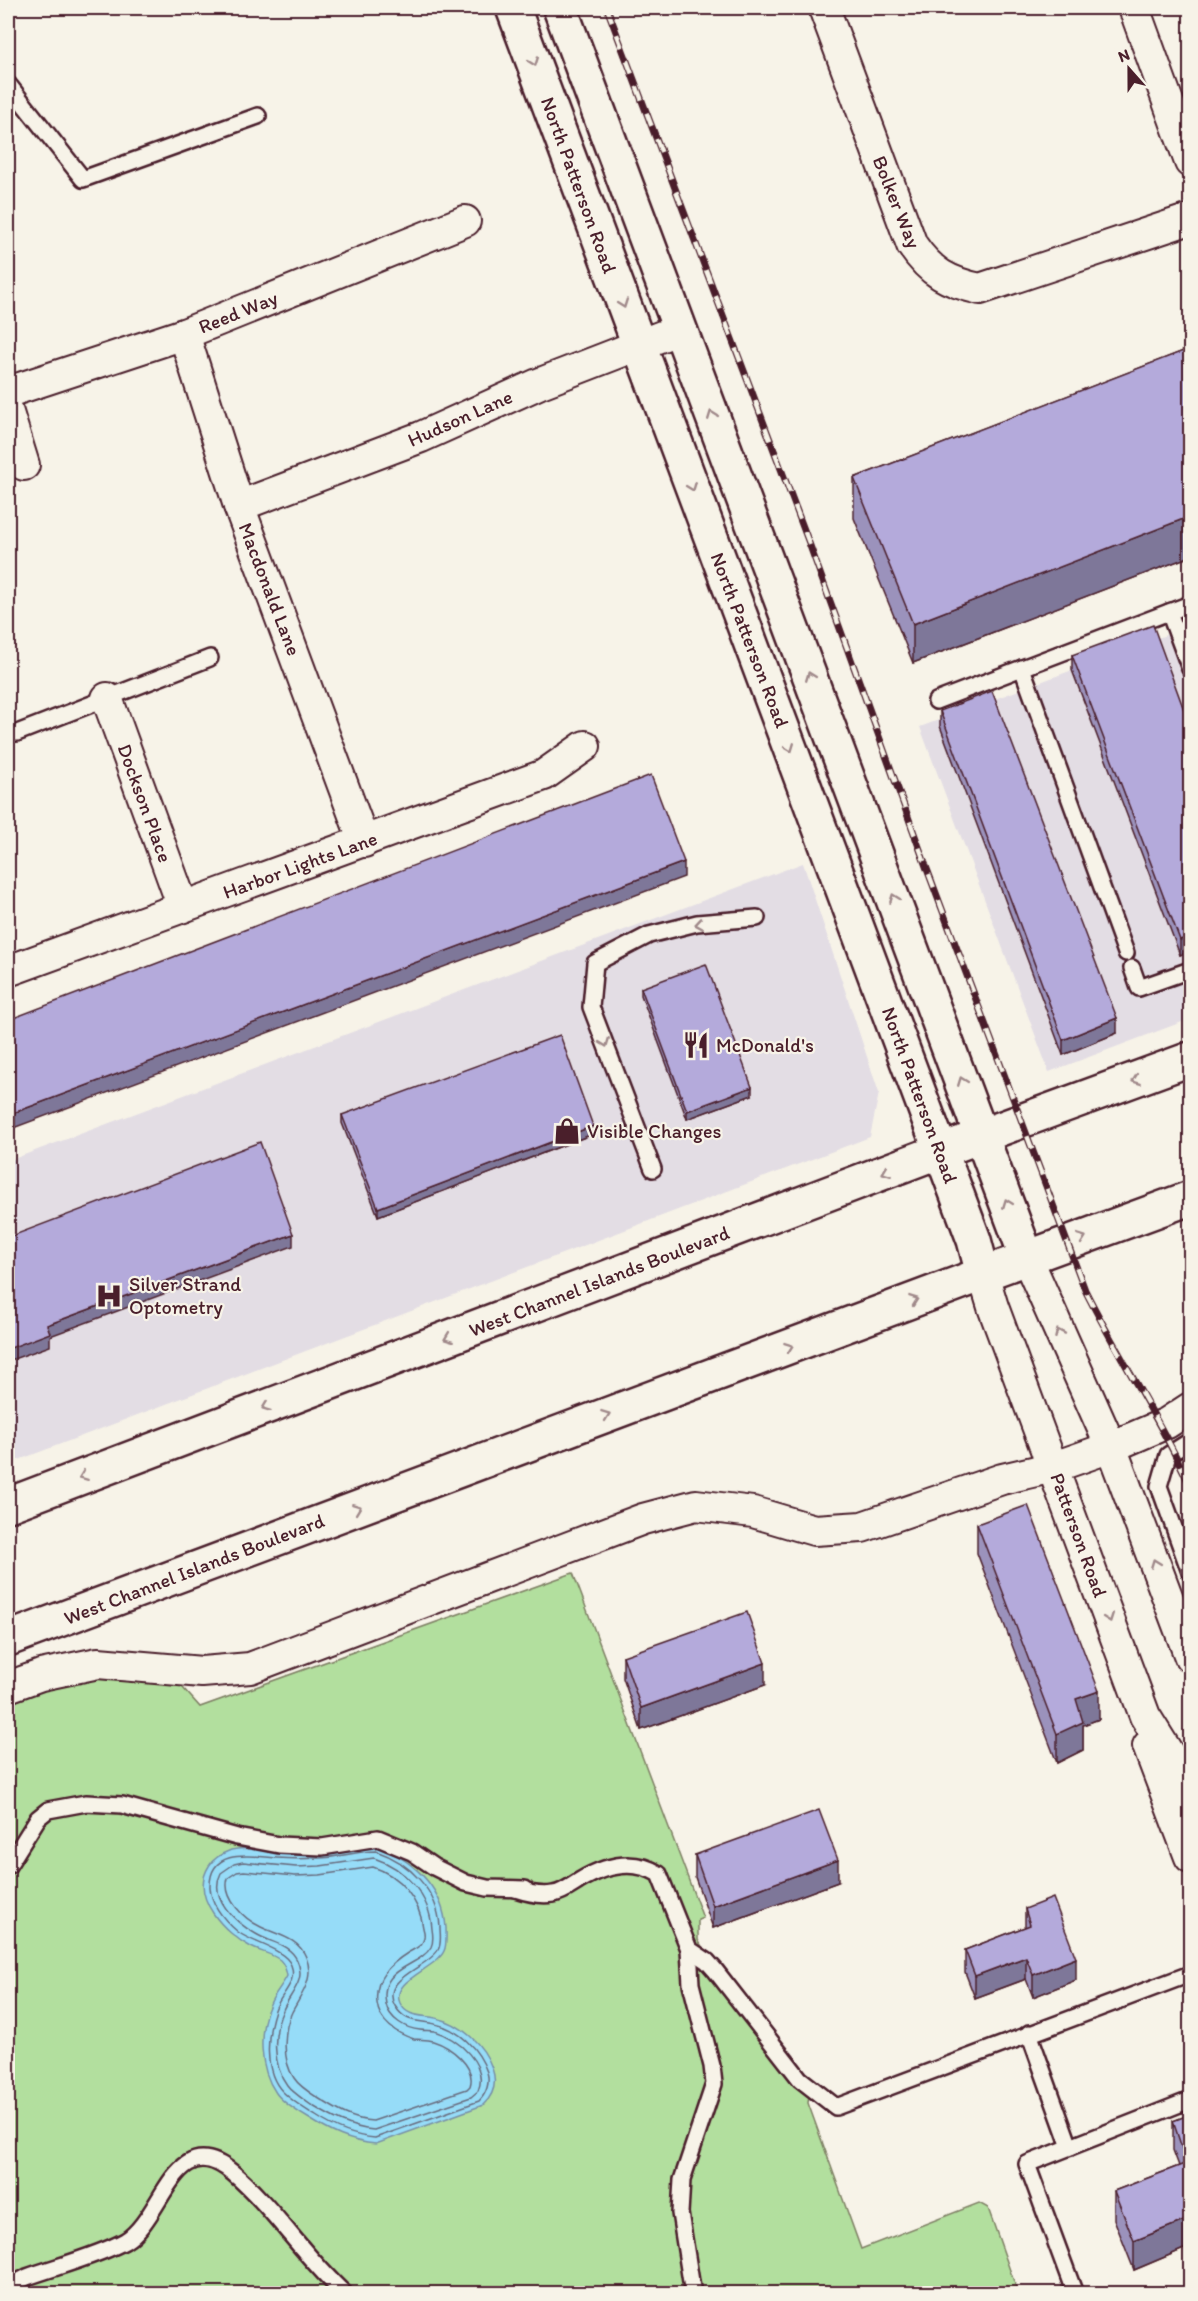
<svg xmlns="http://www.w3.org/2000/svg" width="1198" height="2301" viewBox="0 0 1198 2301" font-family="Itim,sans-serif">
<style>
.built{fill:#e3dde4}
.green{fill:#b2df9e;stroke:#7e7f64;stroke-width:1.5}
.water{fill:#96dcf8;stroke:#7890a6;stroke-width:1.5}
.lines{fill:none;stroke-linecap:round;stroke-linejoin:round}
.shore{stroke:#686b7d;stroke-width:1.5}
.service-casing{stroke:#4a1f2b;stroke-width:20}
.minor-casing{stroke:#4a1f2b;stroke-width:34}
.tertiary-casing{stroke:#4a1f2b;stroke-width:38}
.secondary-casing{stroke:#4a1f2b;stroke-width:38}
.service{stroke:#f7f3e8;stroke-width:15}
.minor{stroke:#f7f3e8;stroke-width:30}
.tertiary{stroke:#f7f3e8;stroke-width:33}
.secondary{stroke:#f7f3e8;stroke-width:33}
.rail-casing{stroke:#4a1f2b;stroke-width:7}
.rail{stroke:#f7f3e8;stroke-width:4.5;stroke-dasharray:14;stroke-linecap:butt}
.wall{fill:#9b92bc;stroke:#4a1f2b;stroke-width:1.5}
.shaded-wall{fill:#7e7799;stroke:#4a1f2b;stroke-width:1.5}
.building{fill:#b4aadb;stroke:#4a1f2b;stroke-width:1.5}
.oneway{stroke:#a0898a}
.labels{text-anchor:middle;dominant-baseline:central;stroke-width:4.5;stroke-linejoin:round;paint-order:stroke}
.street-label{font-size:20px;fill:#4a1f2b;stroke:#f7f3e8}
.poi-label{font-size:20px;fill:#4a1f2b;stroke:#f7f3e8;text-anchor:start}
</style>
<rect width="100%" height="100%" fill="#f7f3e8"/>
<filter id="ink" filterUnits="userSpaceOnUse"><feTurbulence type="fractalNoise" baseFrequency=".0167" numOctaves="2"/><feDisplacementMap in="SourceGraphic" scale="12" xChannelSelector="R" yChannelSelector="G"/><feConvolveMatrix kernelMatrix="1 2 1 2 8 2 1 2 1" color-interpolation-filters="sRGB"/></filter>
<g filter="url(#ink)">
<!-- built -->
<g class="built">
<polygon points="1190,626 1190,1019 1049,1072 920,727"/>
<polygon points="803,863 879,1093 870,1137 8,1464 8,1161"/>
</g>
<!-- green -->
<polygon class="green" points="573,1573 703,1918 698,1920 698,1940 704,1950 811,2082 808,2103 861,2249 979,2203 988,2208 1018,2293 8,2294 8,1699 88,1677 175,1679 200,1707"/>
<!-- water -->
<path class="water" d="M377 1845C413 1861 443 1886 446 1928 446 1935 447 1945 444 1951 436 1969 390 1980 400 2003 407 2018 423 2015 436 2018 461 2023 484 2045 492 2068 497 2082 494 2095 483 2105L376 2144C350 2142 330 2132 308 2118 298 2112 283 2103 276 2093 259 2069 258 2030 270 2004 274 1994 282 1986 287 1976 286 1970 285 1965 280 1960 271 1953 260 1952 251 1947 226 1934 189 1897 209 1866 213 1859 223 1853 231 1850 246 1846 261 1851 276 1852 309 1853 345 1847 377 1845Z"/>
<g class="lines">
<!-- shore -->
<g class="shore">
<path d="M376 1851C409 1862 438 1891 440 1927 440 1935 442 1943 438 1950 428 1968 379 1978 395 2006 406 2024 418 2020 435 2024 459 2029 479 2049 487 2072 490 2082 487 2093 479 2101L375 2138C353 2136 334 2128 316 2116 305 2109 293 2102 283 2092 263 2072 267 2034 275 2010 280 1994 298 1983 291 1965 285 1949 252 1943 238 1932 225 1921 211 1905 210 1887 209 1847 252 1856 277 1858 291 1859 304 1859 318 1858 338 1858 356 1851 376 1851Z"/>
<path d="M374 1858C405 1868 430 1896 432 1929 433 1935 434 1941 431 1947 419 1968 378 1966 386 2004 389 2019 406 2029 420 2030 425 2031 430 2030 434 2031 458 2038 489 2065 478 2091L471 2097 374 2130C350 2128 331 2117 311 2105 303 2099 292 2092 287 2085 272 2065 273 2031 283 2010 290 1993 307 1981 297 1960 289 1943 270 1943 256 1934 236 1923 208 1898 221 1873L234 1864 243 1862 296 1867 320 1866Z"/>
<path d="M373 1867C399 1875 420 1900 423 1928 424 1931 425 1937 423 1941 421 1947 414 1949 409 1952 390 1964 374 1978 377 2003 379 2022 397 2034 414 2039 420 2040 427 2039 433 2041 449 2046 477 2066 470 2086L467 2089 373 2121C352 2120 335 2109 318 2098 310 2093 299 2086 294 2078 282 2061 283 2030 292 2012 302 1993 315 1979 306 1957 298 1938 278 1935 261 1927 244 1919 222 1898 228 1878L237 1872 244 1871 295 1876 320 1875Z"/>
</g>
<defs>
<g id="service">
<polyline points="8,84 83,179 258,116"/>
<polyline points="1169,612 1190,669"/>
<polyline points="1022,668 1190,604"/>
<polyline points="936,701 1022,668 1126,953"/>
<polyline points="17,733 210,658"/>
<polyline points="1132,968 1139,988 1190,970"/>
<polyline points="653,1169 591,1007 595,963 649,935 697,923 757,918"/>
<polyline points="1190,1441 1168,1455 1159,1486 1190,1572"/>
<polyline points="8,1866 38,1818 48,1810 86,1803 122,1805 237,1837 279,1845 322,1847 378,1838 412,1852 434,1867 466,1883 487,1888 525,1889"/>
<path d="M515 1889C527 1893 542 1896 553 1894 562 1893 571 1886 579 1881 604 1866 633 1858 659 1874L689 1949 707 1961 715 1970 800 2079 836 2107 1190 1974"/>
<polyline points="689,1949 691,1984 712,2066 714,2084 682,2180 680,2213 693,2294"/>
<polyline points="1029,2033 1070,2147"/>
<path d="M8 2292 12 2285 27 2277C55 2267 100 2255 125 2241 164 2218 174 2124 233 2173 275 2209 304 2257 345 2294"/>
<polyline points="1075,2294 1027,2164 1190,2100"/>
</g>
<g id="minor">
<path d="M824 8 912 245C931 273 948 282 980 289L1190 219"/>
<polyline points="1134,8 1190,162"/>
<polyline points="184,334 239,506 364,842"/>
<polyline points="8,392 184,334 465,221"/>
<polyline points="8,413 24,465"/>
<polyline points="239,506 421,437 538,384 680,329"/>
<polyline points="107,698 183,907"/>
<polyline points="8,971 544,775 585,746"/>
<polyline points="1027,1258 1111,1447 1190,1657"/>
<polyline points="983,1274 993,1307 1145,1716 1190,1788"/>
<polyline points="8,1687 41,1675 98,1663 202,1672 250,1668 643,1519 696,1505 753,1512 814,1530 862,1527 1002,1479 1054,1467 1111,1447 1167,1423 1190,1408"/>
<polyline points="1148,1746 1190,1857"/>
</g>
<g id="tertiary">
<polyline points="513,8 974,1240 983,1274"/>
<polyline points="560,8 1027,1258"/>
</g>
<g id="secondary">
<polyline points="8,1505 940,1151 1190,1059"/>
<polyline points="8,1639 983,1274 1190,1198"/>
</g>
</defs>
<!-- service casing -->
<use href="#service" class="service-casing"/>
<!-- minor casing -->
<use href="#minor" class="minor-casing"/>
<!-- tertiary casing -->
<use href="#tertiary" class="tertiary-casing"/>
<!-- secondary casing -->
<use href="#secondary" class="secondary-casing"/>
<!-- service -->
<use href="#service" class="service"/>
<!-- minor -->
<use href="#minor" class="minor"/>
<!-- tertiary -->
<use href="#tertiary" class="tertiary"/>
<!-- secondary -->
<use href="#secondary" class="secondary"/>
<defs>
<path id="rail" d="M607 8 809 543 927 869 1085 1290C1118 1356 1159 1418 1190 1485"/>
</defs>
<!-- rail casing -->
<use href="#rail" class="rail-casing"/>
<!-- rail -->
<use href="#rail" class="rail"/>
</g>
<!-- wall -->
<g class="wall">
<polygon points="1191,348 1191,556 913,663 854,518 854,478"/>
<polygon points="1072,655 1191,729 1191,951 1180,955 1072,670"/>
<polygon points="940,711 1117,1033 1063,1055 940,726"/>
<polygon points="641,988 752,1095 687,1119 641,995"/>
<polygon points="342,1115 593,1134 378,1216 342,1123"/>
<polygon points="977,1524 1099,1719 1083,1725 1083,1750 1057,1763 977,1553"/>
<polygon points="623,1656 765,1685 641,1730 623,1678"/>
<polygon points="695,1855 838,1882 713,1928 695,1877"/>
<polygon points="1025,1909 1076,1980 1033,1997 1026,1979 975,1998 965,1972 965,1950 1025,1927"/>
<polygon points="1191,2114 1191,2246 1134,2270 1114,2219 1114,2191 1179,2166 1173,2150 1173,2121"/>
</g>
<!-- shaded-wall -->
<g class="shaded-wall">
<polygon points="1191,516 1191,556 913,663 913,624"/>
<polygon points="684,862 684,877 8,1130 8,1115"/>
<polygon points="1191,936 1191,951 1180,955 1180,940"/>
<polygon points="1117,1018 1117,1033 1063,1055 1063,1040"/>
<polygon points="752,1087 752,1095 687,1119 687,1111"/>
<polygon points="593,1126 593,1134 378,1216 378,1208"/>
<polygon points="293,1234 293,1246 50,1336 50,1346 8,1361 8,1349 47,1325"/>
<polygon points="765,1663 765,1685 641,1730 641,1708"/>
<polygon points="1099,1691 1099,1719 1083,1725 1083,1750 1057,1763 1057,1734 1076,1699"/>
<polygon points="838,1860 838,1882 713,1928 713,1906"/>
<polygon points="1026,1957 1026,1979 975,1998 975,1976"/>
<polygon points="1076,1958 1076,1980 1033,1997 1033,1975"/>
<polygon points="1191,2218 1191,2246 1134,2270 1134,2241"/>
</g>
<!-- building -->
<g class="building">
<polygon points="1191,348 1191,516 913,624 854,478"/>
<polygon points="1153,625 1191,729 1191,936 1180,940 1072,655"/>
<polygon points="992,691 1117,1018 1063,1040 940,711"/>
<polygon points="651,775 684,862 8,1115 8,1020"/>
<polygon points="706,964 752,1087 687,1111 641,988"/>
<polygon points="560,1035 593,1126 378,1208 342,1115"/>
<polygon points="260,1142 293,1234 47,1325 50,1333 8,1349 8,1236 11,1235 12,1236"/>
<polygon points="1028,1505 1099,1691 1076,1699 1083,1722 1057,1734 977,1524"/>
<polygon points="747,1612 765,1663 641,1708 623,1656"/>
<polygon points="819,1810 838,1860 713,1906 695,1855"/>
<polygon points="1053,1898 1076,1958 1033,1975 1026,1957 975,1976 965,1950 1030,1925 1025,1909"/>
<polygon points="1191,2114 1191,2218 1134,2241 1114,2191 1187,2163 1173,2121"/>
</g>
<!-- one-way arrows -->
<defs><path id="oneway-chevron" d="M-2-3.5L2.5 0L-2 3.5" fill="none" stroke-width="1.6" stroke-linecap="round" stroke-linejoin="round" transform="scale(1.5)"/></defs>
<g class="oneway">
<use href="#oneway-chevron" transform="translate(534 62) rotate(70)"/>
<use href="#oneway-chevron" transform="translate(623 304) rotate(70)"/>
<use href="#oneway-chevron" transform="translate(712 415) rotate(-111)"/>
<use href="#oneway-chevron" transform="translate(692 487) rotate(69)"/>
<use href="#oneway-chevron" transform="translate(810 676) rotate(-111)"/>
<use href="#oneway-chevron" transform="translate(790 748) rotate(69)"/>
<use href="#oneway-chevron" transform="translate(894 898) rotate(-111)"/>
<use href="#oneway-chevron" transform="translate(699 924) rotate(171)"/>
<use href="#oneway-chevron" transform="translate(605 1043) rotate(69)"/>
<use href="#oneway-chevron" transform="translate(1136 1080) rotate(159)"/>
<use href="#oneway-chevron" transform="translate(962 1081) rotate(-111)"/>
<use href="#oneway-chevron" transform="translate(886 1172) rotate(159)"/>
<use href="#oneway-chevron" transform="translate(1007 1203) rotate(-111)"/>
<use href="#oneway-chevron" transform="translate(1082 1238) rotate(-20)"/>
<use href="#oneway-chevron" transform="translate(914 1300) rotate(-20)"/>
<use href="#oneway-chevron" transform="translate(1059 1333) rotate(-114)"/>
<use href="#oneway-chevron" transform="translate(448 1338) rotate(159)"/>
<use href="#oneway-chevron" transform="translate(789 1347) rotate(-20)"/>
<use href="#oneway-chevron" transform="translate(266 1407) rotate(159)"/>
<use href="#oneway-chevron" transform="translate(606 1415) rotate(-20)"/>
<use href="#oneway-chevron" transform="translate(83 1476) rotate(159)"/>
<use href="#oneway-chevron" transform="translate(357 1508) rotate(-21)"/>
<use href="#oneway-chevron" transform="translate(1155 1563) rotate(-111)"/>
<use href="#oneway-chevron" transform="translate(1109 1618) rotate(70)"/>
</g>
</g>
<!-- icons -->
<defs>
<symbol id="restaurant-bare" viewBox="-9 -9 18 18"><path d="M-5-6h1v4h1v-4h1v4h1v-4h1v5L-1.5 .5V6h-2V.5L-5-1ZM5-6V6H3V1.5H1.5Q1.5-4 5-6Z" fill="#4a1f2b" stroke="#f7f3e8" stroke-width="2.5" paint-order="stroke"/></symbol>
<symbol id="shop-bare" viewBox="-9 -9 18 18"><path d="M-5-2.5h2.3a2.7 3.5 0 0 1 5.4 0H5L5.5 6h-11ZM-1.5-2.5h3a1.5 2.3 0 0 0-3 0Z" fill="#4a1f2b" stroke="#f7f3e8" stroke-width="2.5" paint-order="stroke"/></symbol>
<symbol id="hospital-bare" viewBox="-9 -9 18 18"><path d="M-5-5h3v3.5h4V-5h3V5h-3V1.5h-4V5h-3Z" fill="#4a1f2b" stroke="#f7f3e8" stroke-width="2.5" paint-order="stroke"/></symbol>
</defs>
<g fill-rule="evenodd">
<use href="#restaurant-bare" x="677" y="1026" width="38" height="38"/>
<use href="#shop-bare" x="548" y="1112" width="38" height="38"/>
<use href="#hospital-bare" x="90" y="1277" width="38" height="38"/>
</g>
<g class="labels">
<!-- street labels -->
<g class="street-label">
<text transform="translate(579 185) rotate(70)">North Patterson Road</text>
<text transform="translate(897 202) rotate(68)">Bolker Way</text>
<text transform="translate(238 312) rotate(-22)">Reed Way</text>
<text transform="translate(460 418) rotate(-24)">Hudson Lane</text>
<text transform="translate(270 589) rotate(69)">Macdonald Lane</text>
<text transform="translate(750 640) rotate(69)">North Patterson Road</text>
<text transform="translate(145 803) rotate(70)">Dockson Place</text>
<text transform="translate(300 865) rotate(-20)">Harbor Lights Lane</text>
<text transform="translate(920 1095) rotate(70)">North Patterson Road</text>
<text transform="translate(599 1281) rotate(-21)">West Channel Islands Boulevard</text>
<text transform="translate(1079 1535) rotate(70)">Patterson Road</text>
<text transform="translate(194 1569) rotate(-21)">West Channel Islands Boulevard</text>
</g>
<!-- poi labels -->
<g class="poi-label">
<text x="716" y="1045">McDonald's</text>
<text x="587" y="1131">Visible Changes</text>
<text x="129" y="1284">Silver Strand<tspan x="129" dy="23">Optometry</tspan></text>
</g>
</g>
<!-- margin -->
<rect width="1198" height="2301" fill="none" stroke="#f7f3e8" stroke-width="30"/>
<rect x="15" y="15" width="1168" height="2271" fill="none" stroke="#4a1f2b" stroke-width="2" filter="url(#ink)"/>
<!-- north arrow -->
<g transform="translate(1129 69) rotate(339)" stroke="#f7f3e8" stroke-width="4.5" paint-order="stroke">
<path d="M0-4.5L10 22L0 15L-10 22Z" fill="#4a1f2b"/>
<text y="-9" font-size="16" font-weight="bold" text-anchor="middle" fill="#4a1f2b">N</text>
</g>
</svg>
